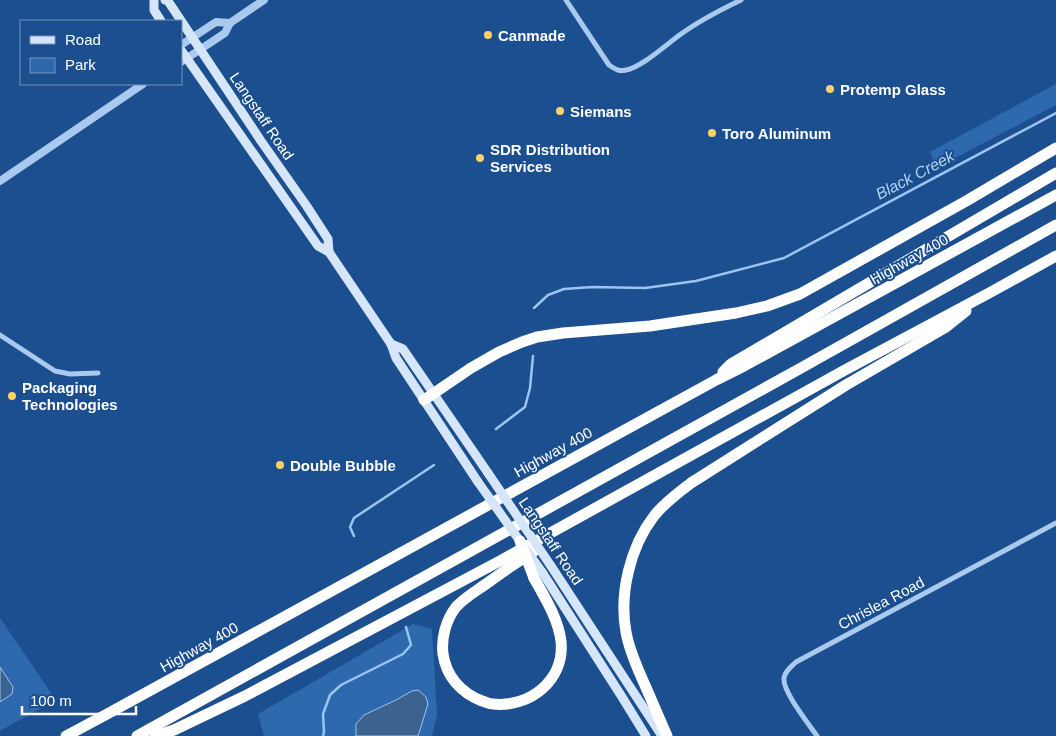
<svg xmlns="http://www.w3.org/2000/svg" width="1056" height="736" viewBox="0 0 1056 736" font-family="Helvetica,sans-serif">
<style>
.green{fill:#2e69ad}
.water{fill:#3c6290;stroke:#9cc4f0}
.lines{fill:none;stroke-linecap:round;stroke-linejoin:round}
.stream{stroke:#9cc4f0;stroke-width:2.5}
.minor{stroke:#a9c9ee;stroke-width:5}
.tertiary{stroke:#a9c9ee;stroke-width:8}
.secondary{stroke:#d6e6fa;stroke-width:9}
.motorway{stroke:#fff;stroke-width:11}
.secondary-bridge{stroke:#d6e6fa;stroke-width:9}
.motorway-bridge{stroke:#fff;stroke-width:11}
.poi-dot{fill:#ffd166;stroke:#1b4f8f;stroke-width:2}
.labels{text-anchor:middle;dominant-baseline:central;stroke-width:4;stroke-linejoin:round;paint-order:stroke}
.poi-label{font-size:15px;font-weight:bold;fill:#fff;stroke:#1b4f8f;text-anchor:start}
.street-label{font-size:15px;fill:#fff;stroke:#1b4f8f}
.water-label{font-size:16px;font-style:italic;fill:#b5d3f5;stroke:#1b4f8f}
</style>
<rect width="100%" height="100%" fill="#1b4f8f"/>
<!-- green -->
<g class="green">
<polygon points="1056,84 1056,105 936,168 930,152"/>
<polygon points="0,618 56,700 0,731"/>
<polygon points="413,624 432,629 437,715 432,736 264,736 258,714"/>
</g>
<!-- water -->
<g class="water">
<polygon points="0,667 13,687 12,694 0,702"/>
<polygon points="418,690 426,697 428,704 418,736 356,736 356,724 364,715 396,700 412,691"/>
</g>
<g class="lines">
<!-- stream -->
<g class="stream">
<polyline points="534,308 548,295 564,289 593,287 645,288 696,281 784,258 1056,113"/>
<polyline points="496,429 525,407 530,388 533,356"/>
<polyline points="354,536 350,527 354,518 434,465"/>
<polyline points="323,736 324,732 323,714 330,695 341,685 403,654 411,645 406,627"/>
</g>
<!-- minor -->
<g class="minor">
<path d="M566 0 609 65C615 69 619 72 626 70 641 68 668 43 681 34 699 21 720 10 741 0"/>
<polyline points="0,335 55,371 70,374 98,373"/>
<path d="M817 736C809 724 782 691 784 678 785 671 791 667 796 662L1056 523"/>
</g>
<!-- tertiary -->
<g class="tertiary">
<polyline points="181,45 216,22 230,23"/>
<polyline points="181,62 210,43 225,33 230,23 264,0"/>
<polyline points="0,181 143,84"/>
</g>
<!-- secondary -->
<g class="secondary">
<polyline points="154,0 154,10 161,21"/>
<polyline points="165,0 168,1 261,141 306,205 328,239 329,252"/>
<polyline points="181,50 318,246 329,252 335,261 391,344 396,358 478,482"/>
<polyline points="391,344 403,349 488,473"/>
<polyline points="551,566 662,736"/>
<polyline points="542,572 622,697 646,736"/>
</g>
<!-- motorway -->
<g class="motorway">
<polyline points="723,372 731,364 1056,173"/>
<polyline points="424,400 471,368 499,352 522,342 537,337 563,333 650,326 736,313 767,306 800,294 968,200 1056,148"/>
<path d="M533 552C517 562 501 573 486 584 476 591 464 598 456 607 446 620 441 638 443 654 446 676 461 693 482 701 486 702 489 704 493 704 530 708 565 680 561 641 558 618 545 598 534 578"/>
<polyline points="66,736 109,713 716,380 744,366 1056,195"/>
<polyline points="137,736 801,368 1056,225"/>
<polyline points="155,736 174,730 245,696 498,562 845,370 991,292 1056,256"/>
<path d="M667 736C659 718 652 701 644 683 637 667 629 650 626 632 619 594 630 547 654 516 664 503 678 493 691 483L846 385 946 327 966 311"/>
</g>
<!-- secondary-bridge -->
<g class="secondary-bridge">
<polyline points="488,473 551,566"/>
<polyline points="478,482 542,572"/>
</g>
<!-- motorway-bridge -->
<polyline class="motorway-bridge" points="520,541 534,578"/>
</g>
<!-- markers -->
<g class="poi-dot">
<circle cx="488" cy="35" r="5"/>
<circle cx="830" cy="89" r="5"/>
<circle cx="560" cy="111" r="5"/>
<circle cx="712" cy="133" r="5"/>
<circle cx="480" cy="158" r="5"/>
<circle cx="12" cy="396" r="5"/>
<circle cx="280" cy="465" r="5"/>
</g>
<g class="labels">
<!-- poi labels -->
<g class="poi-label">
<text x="498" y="35">Canmade</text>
<text x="840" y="89">Protemp Glass</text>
<text x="570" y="111">Siemans</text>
<text x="722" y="133">Toro Aluminum</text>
<text x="490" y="149">SDR Distribution<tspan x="490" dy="17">Services</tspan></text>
<text x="22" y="387">Packaging<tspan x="22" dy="17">Technologies</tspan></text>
<text x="290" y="465">Double Bubble</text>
</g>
<!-- street labels -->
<g class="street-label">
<text transform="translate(262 116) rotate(56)">Langstaff Road</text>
<text transform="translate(909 259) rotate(-29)">Highway 400</text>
<text transform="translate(553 452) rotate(-29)">Highway 400</text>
<text transform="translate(551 541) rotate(56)">Langstaff Road</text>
<text transform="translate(881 603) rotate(-28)">Chrislea Road</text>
<text transform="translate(199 647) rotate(-29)">Highway 400</text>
</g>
<!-- water labels -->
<g class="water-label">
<text transform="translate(915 175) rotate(-28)">Black Creek</text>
</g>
</g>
<!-- legend -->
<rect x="20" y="20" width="162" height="65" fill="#1b4f8f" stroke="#7695bc"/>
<rect x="30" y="36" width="25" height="8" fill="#d6e6fa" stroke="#7695bc"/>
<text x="65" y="45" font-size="15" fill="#ffffff">Road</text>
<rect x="30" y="58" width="25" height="15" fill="#2e69ad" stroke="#7695bc"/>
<text x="65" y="70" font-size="15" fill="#ffffff">Park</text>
<!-- scale -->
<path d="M22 706v8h114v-8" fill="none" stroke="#ffffff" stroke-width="2.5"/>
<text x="30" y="706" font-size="15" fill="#ffffff" stroke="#1b4f8f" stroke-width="4" paint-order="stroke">100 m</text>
</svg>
